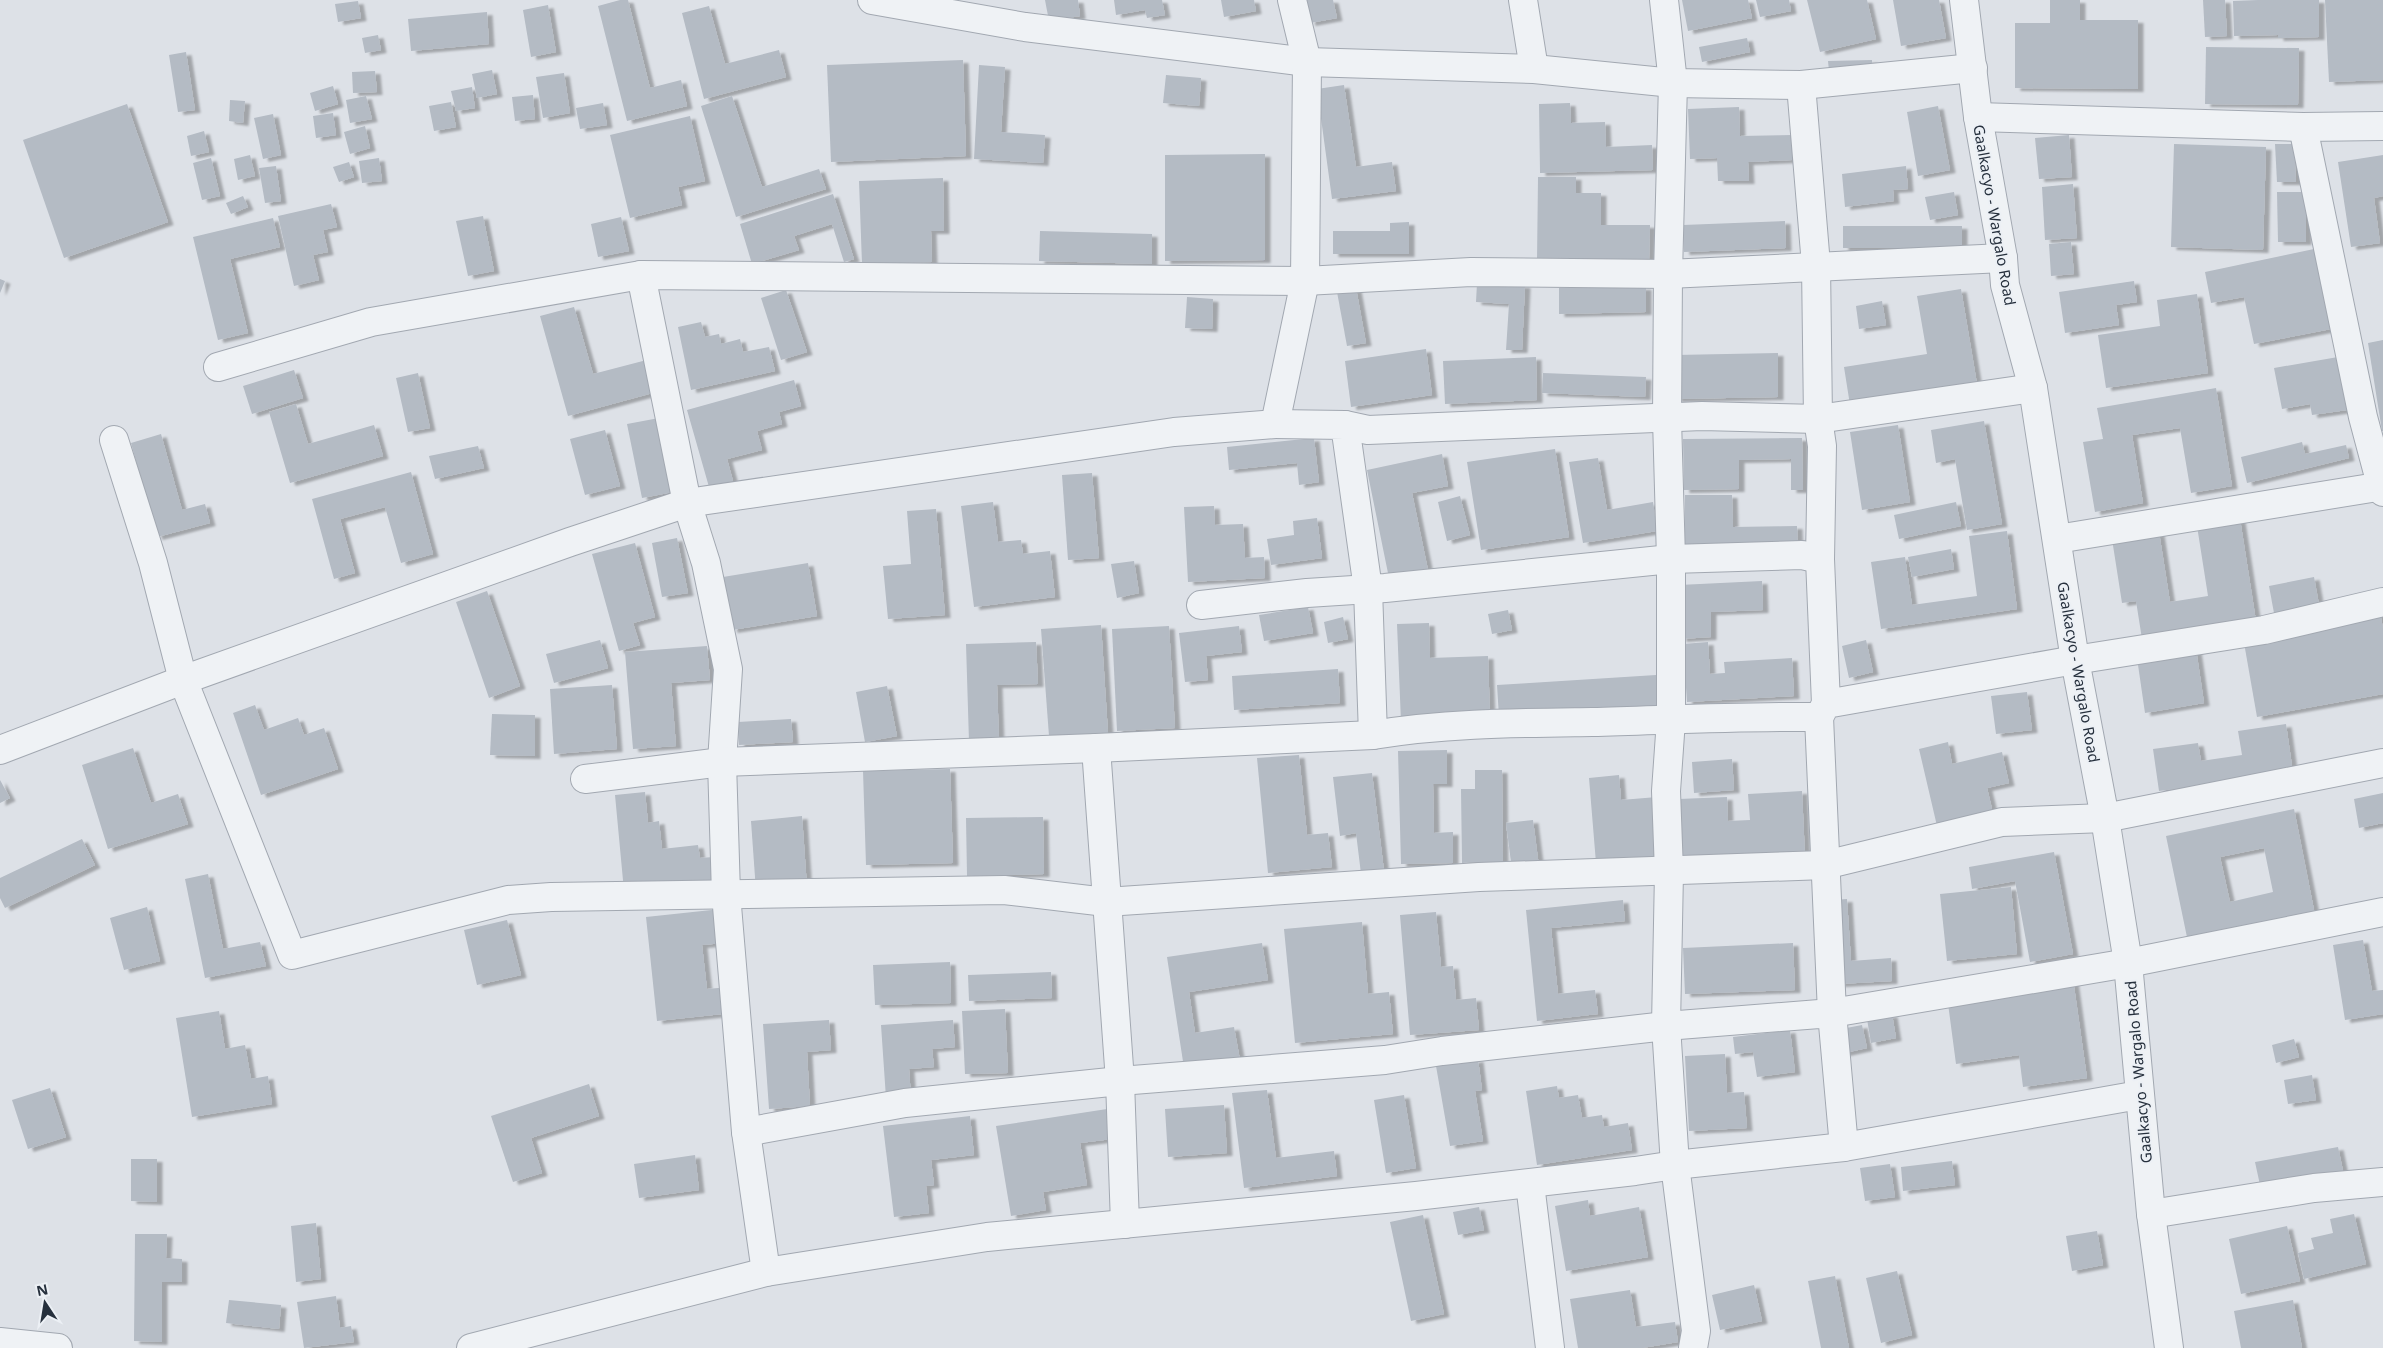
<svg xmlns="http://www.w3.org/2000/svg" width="2383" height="1348" viewBox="0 0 2383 1348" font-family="'Noto Sans',sans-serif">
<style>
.building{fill:#b4bbc4;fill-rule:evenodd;filter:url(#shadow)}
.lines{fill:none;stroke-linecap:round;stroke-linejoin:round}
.minor-casing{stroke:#a2a8b1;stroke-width:30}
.minor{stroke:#eff2f5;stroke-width:28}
.labels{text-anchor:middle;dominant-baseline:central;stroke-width:4;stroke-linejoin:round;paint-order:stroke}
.street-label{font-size:15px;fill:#26303d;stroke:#ecf0f5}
</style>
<defs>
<filter id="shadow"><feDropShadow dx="5.5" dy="3" stdDeviation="1" flood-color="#0004"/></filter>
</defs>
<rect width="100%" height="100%" fill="#dde1e7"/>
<!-- building -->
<g class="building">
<polygon points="620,0 628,0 650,88 681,80 687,106 627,121 598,6"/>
<polygon points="1045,0 1078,0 1080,16 1049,21"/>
<polygon points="1114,0 1162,0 1165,15 1147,18 1145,10 1116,15"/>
<polygon points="1221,0 1254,0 1256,11 1224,17"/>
<polygon points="1306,0 1333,0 1337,18 1310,23"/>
<polygon points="1682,0 1748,0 1752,18 1688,31"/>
<polygon points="1756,0 1789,0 1791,11 1760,17"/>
<polygon points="1807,0 1867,0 1876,39 1820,52"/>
<polygon points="1893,0 1939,0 1946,38 1901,46"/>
<polygon points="2050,0 2080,0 2080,20 2138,20 2138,89 2015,88 2015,23 2050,23"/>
<polygon points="2203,0 2225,0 2227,36 2205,37"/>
<polygon points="2258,0 2319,0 2319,37 2278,38 2278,35 2234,36 2233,1"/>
<polygon points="2325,0 2383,0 2383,80 2329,82"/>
<polygon points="358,1 361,18 338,22 335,4"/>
<polygon points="548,5 556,52 531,57 523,10"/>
<polygon points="709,6 725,64 779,50 786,77 704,99 682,13"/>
<polygon points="487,12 489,44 411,51 408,19"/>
<polygon points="378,35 381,50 365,53 362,38"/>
<polygon points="1747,38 1750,52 1702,62 1699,47"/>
<polygon points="2206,47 2299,48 2298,105 2205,104"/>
<polygon points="186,52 195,110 178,112 169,55"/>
<polygon points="963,60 966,156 831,162 827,65"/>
<polygon points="1872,60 1872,70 1829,71 1828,61"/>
<polygon points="979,65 1005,67 1001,132 1045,135 1043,163 974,159"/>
<polygon points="492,70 497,94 477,98 472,74"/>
<polygon points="375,71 377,92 353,93 352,72"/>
<polygon points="564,73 570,113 543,118 536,77"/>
<polygon points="1166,75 1201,78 1199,106 1163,103"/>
<polygon points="1344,85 1356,167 1392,162 1396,191 1332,199 1317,89"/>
<polygon points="333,86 338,104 315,111 310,93"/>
<polygon points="472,87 475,108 456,111 451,91"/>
<polygon points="533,95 535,119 515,121 512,97"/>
<polygon points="366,96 372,119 350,123 346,100"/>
<polygon points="732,96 762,187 819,169 826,189 736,217 701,106"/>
<polygon points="230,100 245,101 243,123 229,121"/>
<polygon points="451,102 456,127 434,131 429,106"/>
<polygon points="603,103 607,125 580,129 576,108"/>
<polygon points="1570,103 1571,123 1605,122 1606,147 1652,145 1653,170 1540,173 1539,104"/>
<polygon points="127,104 168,222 64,258 23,140"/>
<polygon points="1938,106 1950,170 1918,176 1907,112"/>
<polygon points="1739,107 1740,136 1792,135 1792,160 1748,162 1749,181 1718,181 1717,158 1690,159 1688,109"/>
<polygon points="333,113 336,135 316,138 313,116"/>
<polygon points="273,114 281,155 263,159 254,118"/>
<polygon points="690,116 705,181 678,187 682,205 630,218 610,135"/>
<polygon points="365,126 370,148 350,154 344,132"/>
<polygon points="204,131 209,152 191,156 187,136"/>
<polygon points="2069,135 2072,177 2039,179 2035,138"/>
<polygon points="2174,144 2266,147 2263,250 2171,247"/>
<polygon points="2275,144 2294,144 2296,182 2277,182"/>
<polygon points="1265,154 1265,260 1165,261 1165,155"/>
<polygon points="250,155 255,176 238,180 234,159"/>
<polygon points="2383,155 2383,196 2374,198 2380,243 2351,247 2338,162"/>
<polygon points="211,158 220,196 202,200 193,163"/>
<polygon points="379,158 382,181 362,183 359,161"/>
<polygon points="349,162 354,177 339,182 333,167"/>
<polygon points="276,166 281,201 265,203 259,168"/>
<polygon points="1906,166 1908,189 1893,190 1894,201 1845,207 1842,174"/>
<polygon points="1538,177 1576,177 1576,193 1601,193 1601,225 1650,225 1649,261 1537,261"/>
<polygon points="943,178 944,231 931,231 932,262 862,264 859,181"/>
<polygon points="2073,184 2077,238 2045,240 2042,187"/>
<polygon points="1954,192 1958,215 1930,220 1925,197"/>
<polygon points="2277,192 2306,192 2306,242 2278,242"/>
<polygon points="833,194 854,259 844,262 832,224 794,236 799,250 752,264 740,224"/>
<polygon points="243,196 248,207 231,214 226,203"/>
<polygon points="331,204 337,227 323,230 328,252 313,255 319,280 294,286 278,216"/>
<polygon points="483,216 494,271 468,276 456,221"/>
<polygon points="621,217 629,251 598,257 591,224"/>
<polygon points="273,218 280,247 230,259 248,333 218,340 193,237"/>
<polygon points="1785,221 1786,248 1684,252 1683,225"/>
<polygon points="1409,222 1409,254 1333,254 1333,231 1390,231 1390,223"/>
<rect x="1843" y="226" width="119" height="22"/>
<polygon points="1040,231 1152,234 1152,264 1039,261"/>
<polygon points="2071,242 2074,274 2051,276 2049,244"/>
<polygon points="2314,249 2331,329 2254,344 2244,297 2211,303 2205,272"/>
<polygon points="0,279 5,281 0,293"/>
<polygon points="2134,281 2137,302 2116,305 2119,325 2065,333 2059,292"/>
<polygon points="1477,283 1525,285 1522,350 1506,350 1509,304 1476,302"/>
<polygon points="1646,287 1646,312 1559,314 1559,288"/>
<polygon points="1356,288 1366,343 1347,346 1337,292"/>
<polygon points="1961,289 1977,384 1850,405 1844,367 1927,354 1917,296"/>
<polygon points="786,290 807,352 781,360 761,298"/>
<polygon points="2197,294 2208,373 2106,388 2098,335 2160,326 2157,300"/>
<polygon points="1187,297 1213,299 1212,329 1185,328"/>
<polygon points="1882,301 1886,325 1859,329 1856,306"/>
<polygon points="574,307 593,374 662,356 671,388 568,416 540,316"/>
<polygon points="701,322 705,337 719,334 721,344 740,339 743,352 769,347 775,371 691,390 678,327"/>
<polygon points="2383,340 2383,431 2382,431 2368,343"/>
<polygon points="1426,349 1432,395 1351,407 1345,361"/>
<polygon points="1778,353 1778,397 1676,399 1675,355"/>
<polygon points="1536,357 1537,400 1445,404 1443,361"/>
<polygon points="2338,357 2347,410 2312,415 2310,404 2282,409 2274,368"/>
<polygon points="294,370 303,398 252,414 243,386"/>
<polygon points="418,373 430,428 408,432 396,378"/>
<polygon points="1543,373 1646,377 1645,397 1542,393"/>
<polygon points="794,380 801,406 779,412 782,424 757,431 762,450 727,459 733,481 709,487 687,410"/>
<polygon points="2216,388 2232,486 2191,493 2180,428 2132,435 2143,503 2095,512 2083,442 2103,439 2097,408"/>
<polygon points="296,404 308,444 374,425 383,456 290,483 269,412"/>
<polygon points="675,415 673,492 642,498 627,424"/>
<polygon points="1984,421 2002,524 1967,530 1955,459 1936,463 1931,430"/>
<polygon points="1898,425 1910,502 1862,510 1850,432"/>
<polygon points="605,430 620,486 585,495 570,439"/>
<polygon points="161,434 182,510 205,504 210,523 157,537 131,443"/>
<polygon points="1314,438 1319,482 1299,485 1297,463 1229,470 1227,447"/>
<polygon points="1802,438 1803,490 1791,490 1791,459 1739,460 1739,489 1684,490 1683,439"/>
<polygon points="2302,442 2305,454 2346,445 2349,458 2247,483 2241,457"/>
<polygon points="478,446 484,468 435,479 429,456"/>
<polygon points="1555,449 1569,537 1481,550 1467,462"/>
<polygon points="1442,454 1448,486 1412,493 1428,570 1389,578 1367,470"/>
<polygon points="1598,458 1607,510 1653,502 1657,531 1583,543 1569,462"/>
<polygon points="411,472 433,554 401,563 385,507 340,519 355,573 334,579 312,499"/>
<polygon points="1092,473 1099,558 1068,560 1062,475"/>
<polygon points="1685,495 1732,495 1733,527 1797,526 1798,547 1685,548"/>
<polygon points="1460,496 1470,535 1447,541 1438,502"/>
<polygon points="993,502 998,542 1021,540 1023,554 1050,551 1055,597 974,607 961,506"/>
<polygon points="1956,502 1961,526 1899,539 1894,515"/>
<polygon points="1214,506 1215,525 1243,524 1245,558 1264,557 1265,578 1188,582 1184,507"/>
<polygon points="936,509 945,615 888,619 883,566 911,564 907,511"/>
<polygon points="1317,518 1322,558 1271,565 1267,539 1294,535 1293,521"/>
<polygon points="2240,519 2256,621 2142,639 2136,601 2122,603 2112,539 2159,532 2170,602 2208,596 2197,526"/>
<polygon points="2007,531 2017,609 1881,629 1871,562 1905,557 1912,605 1977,596 1969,536"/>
<polygon points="677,538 688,593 662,597 652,543"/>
<polygon points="635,543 655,617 633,623 640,645 619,651 592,554"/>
<polygon points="1951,549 1954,569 1912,577 1908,557"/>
<polygon points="1134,561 1139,593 1117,598 1111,564"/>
<polygon points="808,563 817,616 732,630 723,577"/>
<polygon points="2314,577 2319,605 2274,613 2269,586"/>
<polygon points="1762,581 1763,610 1711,612 1711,637 1681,639 1679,585"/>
<polygon points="487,591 520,686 489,698 456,602"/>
<polygon points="1308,607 1313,633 1264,641 1259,615"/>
<polygon points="1508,610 1512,630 1492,634 1488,614"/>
<polygon points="2380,612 2383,629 2383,694 2257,717 2243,637"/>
<polygon points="1343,617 1348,639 1328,643 1324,622"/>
<polygon points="1429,623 1430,658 1488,656 1490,718 1401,722 1397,624"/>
<polygon points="1101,625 1108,733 1049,736 1041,629"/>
<polygon points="1169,626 1175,728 1117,731 1112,629"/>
<polygon points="1239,626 1242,652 1206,656 1208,680 1185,682 1179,633"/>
<polygon points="600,640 608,668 554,683 546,654"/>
<polygon points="1866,640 1873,672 1849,678 1842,646"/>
<polygon points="1036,642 1038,684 997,685 999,741 969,742 966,644"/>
<polygon points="1708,642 1710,674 1725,673 1724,662 1792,658 1794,696 1687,702 1683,644"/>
<polygon points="707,646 710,680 671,683 676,746 633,749 625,652"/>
<polygon points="2196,649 2204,703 2145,713 2137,658"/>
<polygon points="1338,669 1340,703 1234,710 1232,676"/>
<polygon points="1656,675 1658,707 1499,717 1497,685"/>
<polygon points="612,685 617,749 554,754 550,689"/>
<polygon points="887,686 897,736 865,742 856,692"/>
<polygon points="2027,692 2032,730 1996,734 1991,696"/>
<polygon points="255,705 264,730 298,718 304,735 324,728 338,769 261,795 233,713"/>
<polygon points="492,714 535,715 535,756 490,755"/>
<polygon points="791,719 793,742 739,745 738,722"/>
<polygon points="2286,724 2293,773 2159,791 2153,749 2198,743 2201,761 2242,755 2238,731"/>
<polygon points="1948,742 1952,764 2002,752 2009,783 1987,788 1993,813 1937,826 1919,749"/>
<polygon points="133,748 151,803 178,794 188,824 108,849 82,765"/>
<polygon points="1447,750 1447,784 1433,784 1434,833 1453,832 1453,863 1401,864 1398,751"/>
<polygon points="1299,755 1307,835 1328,833 1332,867 1268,873 1257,758"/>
<polygon points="1732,759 1734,790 1694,793 1692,762"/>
<polygon points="950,769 953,863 866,865 863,771"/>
<polygon points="1475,770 1502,770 1503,872 1478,872 1477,862 1462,863 1461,789 1475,789"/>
<polygon points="1372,773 1385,879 1362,882 1356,833 1340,836 1333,777"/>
<polygon points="1619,775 1621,800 1657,797 1661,857 1596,863 1589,778"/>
<polygon points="0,780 10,798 0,803"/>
<polygon points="1802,791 1805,857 1682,864 1679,799 1727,797 1728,821 1750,820 1748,794"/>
<polygon points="645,792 648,823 659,821 662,849 698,845 700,858 727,856 729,880 624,891 615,795"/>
<polygon points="2383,793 2383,823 2359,828 2354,799"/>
<path d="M2294 809 2315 915 2188 942 2166 836ZM2264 848 2273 892 2230 902 2220 857Z"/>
<polygon points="802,816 807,887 756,891 751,821"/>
<polygon points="1043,817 1044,874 967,876 966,818"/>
<polygon points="1533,820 1539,867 1512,870 1506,823"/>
<polygon points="82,839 95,865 5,908 0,898 0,878"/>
<polygon points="2054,852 2073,954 2030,962 2015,881 1972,889 1969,867"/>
<polygon points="208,874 223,949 260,942 266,966 205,978 185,879"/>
<polygon points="2011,887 2017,954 1947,961 1940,894"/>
<polygon points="1847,899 1851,961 1891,958 1892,981 1839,984 1833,900"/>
<polygon points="1623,900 1625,921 1551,928 1558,994 1595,990 1598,1014 1537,1021 1526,910"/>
<polygon points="147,907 160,961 124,970 110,918"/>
<polygon points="721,909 724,943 702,945 707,989 729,987 732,1013 657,1021 646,917"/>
<polygon points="1436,912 1441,967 1453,966 1456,1000 1476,998 1479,1030 1410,1035 1400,915"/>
<polygon points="507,920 521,975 477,985 464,930"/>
<polygon points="1362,922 1368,994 1389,992 1393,1034 1295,1043 1284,929"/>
<polygon points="2363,940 2372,991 2383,990 2383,1014 2345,1020 2333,945"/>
<polygon points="1262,943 1268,980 1189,992 1195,1033 1234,1027 1240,1060 1184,1068 1167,957"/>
<polygon points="1793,943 1795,990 1685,994 1683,948"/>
<polygon points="950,962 951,1003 875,1005 873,965"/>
<polygon points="1051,972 1052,998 969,1001 968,975"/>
<polygon points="2073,979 2087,1078 2023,1087 2019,1055 1956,1064 1947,996"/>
<polygon points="1005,1009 1008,1073 965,1074 962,1011"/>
<polygon points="219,1011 225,1049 245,1045 251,1079 268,1076 272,1104 192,1117 176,1018"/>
<polygon points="1892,1014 1896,1038 1871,1043 1867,1019"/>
<polygon points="829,1020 831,1050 807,1052 810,1106 769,1109 763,1024"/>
<polygon points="953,1020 955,1047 932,1049 934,1067 909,1069 911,1097 886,1098 881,1025"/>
<polygon points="1862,1025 1867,1048 1840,1054 1836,1030"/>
<polygon points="1790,1030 1795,1072 1757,1077 1753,1052 1735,1054 1733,1037"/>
<polygon points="2294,1039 2299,1057 2276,1063 2272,1045"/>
<polygon points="1725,1054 1727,1093 1744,1092 1747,1128 1689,1131 1685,1056"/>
<polygon points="1478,1059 1482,1090 1475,1091 1483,1141 1450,1146 1436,1066"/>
<polygon points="2312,1075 2316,1100 2288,1104 2284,1080"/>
<polygon points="589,1084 599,1116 531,1138 542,1173 513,1182 491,1116"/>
<polygon points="1557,1086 1559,1098 1578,1095 1582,1118 1602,1115 1604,1127 1628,1123 1632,1150 1537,1165 1526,1091"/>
<polygon points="50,1088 66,1137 28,1149 12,1100"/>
<polygon points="1267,1090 1276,1158 1334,1151 1337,1176 1244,1188 1232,1093"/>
<polygon points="1404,1095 1416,1168 1386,1173 1374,1100"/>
<polygon points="1224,1105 1227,1153 1168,1157 1165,1109"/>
<polygon points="1107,1109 1112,1139 1080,1143 1087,1185 1043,1192 1046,1210 1011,1216 996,1126"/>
<polygon points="970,1116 974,1155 931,1160 934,1185 926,1186 929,1213 894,1217 883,1126"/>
<polygon points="2338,1147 2343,1171 2260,1185 2255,1162"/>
<polygon points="695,1155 699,1190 639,1198 634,1164"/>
<polygon points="131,1159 157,1159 157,1202 131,1201"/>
<polygon points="1952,1161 1955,1185 1903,1191 1901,1167"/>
<polygon points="1890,1164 1895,1197 1865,1201 1860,1168"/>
<polygon points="1588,1200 1590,1216 1639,1207 1648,1257 1566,1271 1555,1206"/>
<polygon points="1479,1207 1484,1230 1458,1235 1453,1212"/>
<polygon points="2354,1214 2366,1264 2304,1279 2298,1253 2314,1249 2311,1238 2333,1233 2330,1219"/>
<polygon points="1423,1215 1444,1314 1411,1321 1390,1222"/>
<polygon points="316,1223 321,1279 296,1282 291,1226"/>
<polygon points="2287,1226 2300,1281 2241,1294 2229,1239"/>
<polygon points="2097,1231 2103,1265 2072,1271 2066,1236"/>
<polygon points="135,1234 167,1234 166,1258 182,1259 182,1282 162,1282 162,1342 134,1341"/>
<polygon points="1897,1271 1912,1335 1881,1343 1866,1278"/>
<polygon points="1835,1276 1849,1348 1821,1348 1808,1281"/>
<polygon points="1754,1285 1762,1321 1720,1330 1712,1295"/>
<polygon points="1630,1290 1636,1327 1675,1322 1678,1342 1642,1348 1578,1348 1570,1299"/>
<polygon points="336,1296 340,1328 351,1326 354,1342 304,1348 297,1302"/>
<polygon points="229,1300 281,1305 279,1329 226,1323"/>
<polygon points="2293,1300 2302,1348 2241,1348 2234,1311"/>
</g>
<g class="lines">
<defs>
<g id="minor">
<polyline points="872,0 1025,27 1307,62 1534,69 1673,83 1801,85 1973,68"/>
<polyline points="1523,0 1534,69"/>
<polyline points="1664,0 1673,83 1668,274 1667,419 1671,559 1671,720 1666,791 1669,872 1666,1026 1675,1165 1696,1331 1693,1348"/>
<polyline points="1964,0 1978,117 2003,258 2005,285 2033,388 2075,660 2105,818 2128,963 2151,1214 2169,1348"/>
<polyline points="1801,85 1816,265 1818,419 1822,446 1820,559 1826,704"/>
<polyline points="1978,117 2303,127 2383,126"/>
<polyline points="2303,127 2363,417 2383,492"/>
<polyline points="641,275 687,503 706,563 728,669 722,762 726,894 746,1132 766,1272"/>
<polyline points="218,367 371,322 641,275 1305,281 1471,272 1668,274 2003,258"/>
<polyline points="1275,424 1345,425 1368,589 1373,735"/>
<polyline points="1345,425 1368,430 1702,416 1818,419 2033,388"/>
<polyline points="114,440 153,563 183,680 292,955 508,900 551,897 1004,890 1106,902 1479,877 1825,865 2002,822 2105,818 2383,763"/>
<polyline points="2057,539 2383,486"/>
<polyline points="1201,605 1307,593 1385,588 1671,559 1802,555 1820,559"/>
<polyline points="1819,717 1832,1013 2128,963 2383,912"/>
<polyline points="1096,748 1120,1081 1125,1224"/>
<polyline points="0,750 183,680 570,542 687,503 1174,432 1275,424 1305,281 1307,62 1292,0"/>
<path d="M585 779 722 762 1096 748 1373 735C1445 723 1520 723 1592 722 1668 720 1743 716 1819 717L1826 704 2075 660 2264 630 2383 602"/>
<polyline points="746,1132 905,1103 1120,1081 1385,1060 1442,1051 1666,1026 1832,1013 1844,1147"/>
<polyline points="1530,1184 1550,1348"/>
<polyline points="2151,1214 2314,1188 2383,1182"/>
<polyline points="0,1342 58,1348"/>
<polyline points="471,1348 766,1272 987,1237 1416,1196 1635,1171 1675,1165 1844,1147 2139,1095"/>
</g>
</defs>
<!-- minor casing -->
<use href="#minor" class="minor-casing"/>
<!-- minor -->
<use href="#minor" class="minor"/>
</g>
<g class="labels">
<!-- street labels -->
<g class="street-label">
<text transform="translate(1995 215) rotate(80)">Gaalkacyo - Wargalo Road</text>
<text transform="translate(2079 672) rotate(80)">Gaalkacyo - Wargalo Road</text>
<text transform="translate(2138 1072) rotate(-95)">Gaalkacyo - Wargalo Road</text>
</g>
</g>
<!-- north arrow -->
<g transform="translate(45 1303) rotate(348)" stroke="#ecf0f5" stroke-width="4" paint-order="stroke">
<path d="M0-4L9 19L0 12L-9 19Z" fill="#26303d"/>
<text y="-8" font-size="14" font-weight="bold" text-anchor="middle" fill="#26303d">N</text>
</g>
</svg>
